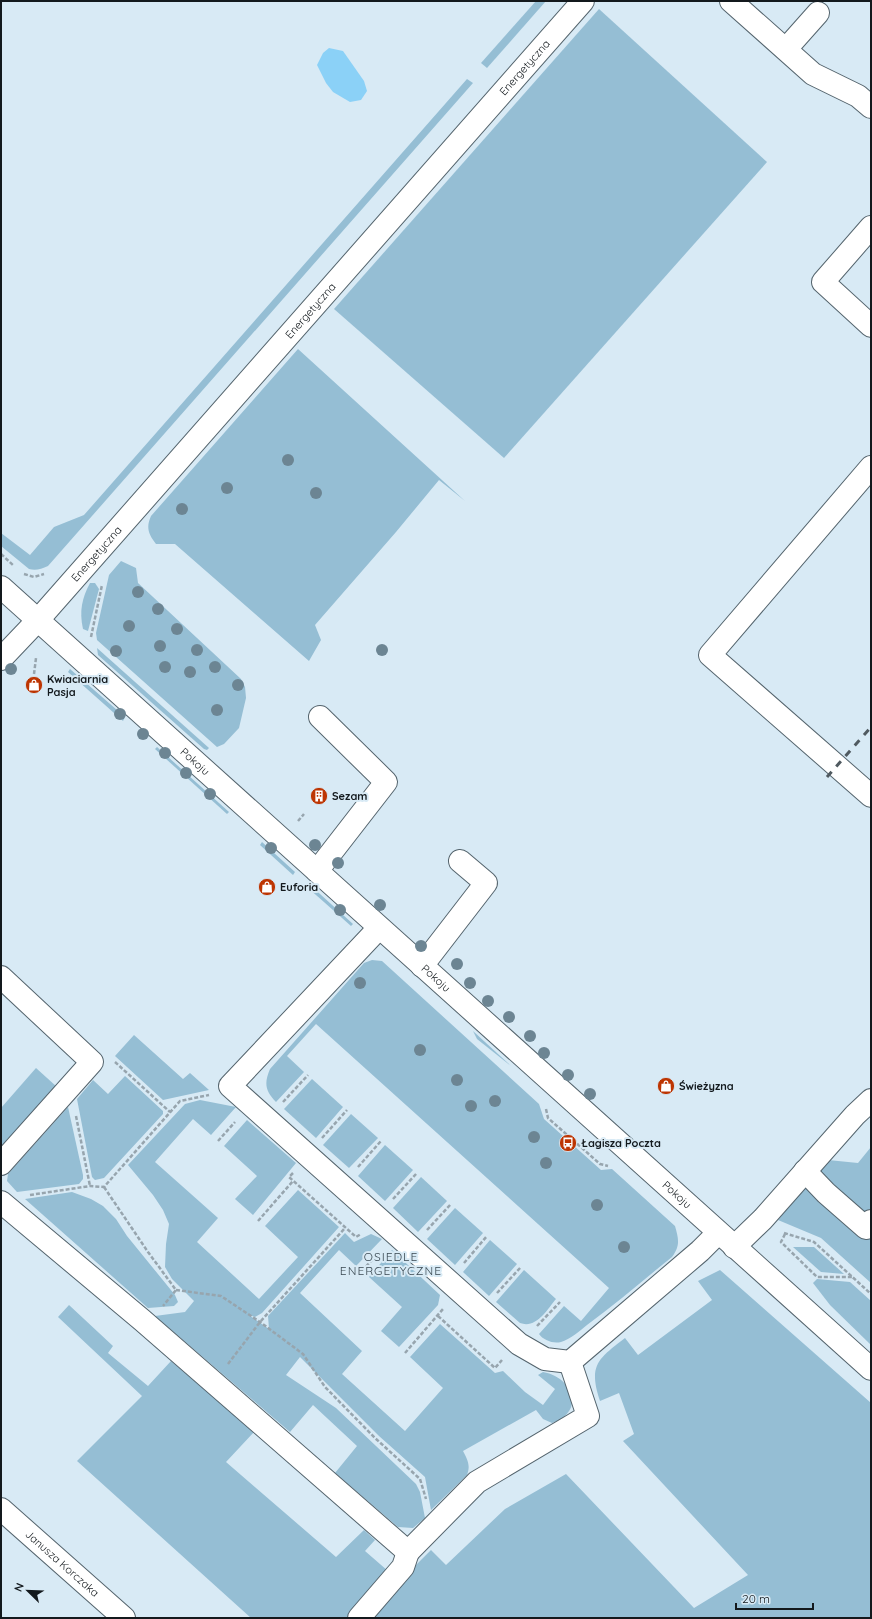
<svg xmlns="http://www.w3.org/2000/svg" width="872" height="1619" viewBox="0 0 872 1619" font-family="Quicksand,sans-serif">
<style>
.green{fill:#95bed4}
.water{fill:#8bd1f7}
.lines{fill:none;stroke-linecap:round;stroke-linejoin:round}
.minor-casing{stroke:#54646d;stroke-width:24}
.path{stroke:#97a5ae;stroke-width:2.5;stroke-dasharray:4 2;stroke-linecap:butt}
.minor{stroke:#fff;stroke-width:22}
.rail{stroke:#505a60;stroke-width:3;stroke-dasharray:7 7;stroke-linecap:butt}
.tree{fill:#6c8593}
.labels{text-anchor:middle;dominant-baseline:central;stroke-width:4;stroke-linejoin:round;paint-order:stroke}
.street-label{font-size:11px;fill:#13191d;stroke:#d8eaf5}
.poi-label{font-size:11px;font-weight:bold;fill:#13191d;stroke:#d8eaf5;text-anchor:start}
.neighbourhood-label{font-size:12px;letter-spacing:1px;fill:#394851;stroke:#d8eaf5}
</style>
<rect width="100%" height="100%" fill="#d8eaf5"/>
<!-- green -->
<g class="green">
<polygon points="536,1 546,1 487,68 481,63"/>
<polygon points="599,9 767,162 504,458 334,309"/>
<path d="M467 79 473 83 48 566C41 569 36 571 29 569L1 546V533L30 555 54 527 84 515Z"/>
<path d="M298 349 465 501 439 480 396 532 315 625 321 640 309 661 175 544H156C148 534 146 527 151 516Z"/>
<polygon points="121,561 136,568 138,583 241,679 245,687 246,698 239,728 224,744 217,747 97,640 96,633 109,575"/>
<path d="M90 583H95L99 589 88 631 83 629C79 611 82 598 90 583Z"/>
<polygon points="97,648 209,748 207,750 204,749 98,655"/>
<polygon points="70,669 125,717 123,721 68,672"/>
<polygon points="157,747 229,812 227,814 155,749"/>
<polygon points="262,842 295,872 293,875 260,845"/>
<polygon points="309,884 353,924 351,926 307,887"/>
<path d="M372 960 382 961 539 1104 544 1119 601 1170 612 1169 675 1226C679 1240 680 1246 672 1257 643 1280 616 1304 587 1325 580 1331 570 1339 561 1342 553 1344 543 1340 539 1334L564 1306 581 1321 609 1288 316 1024 287 1056 304 1072 276 1102C265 1091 264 1083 270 1069L364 963Z"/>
<polygon points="473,1031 511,1066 477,1039"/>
<polygon points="134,1035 183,1079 190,1073 209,1090 163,1100 115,1056"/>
<polygon points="36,1068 57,1087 1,1148 1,1108"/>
<polygon points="125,1076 163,1111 163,1114 104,1178 95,1180 92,1177 77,1099 93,1080 108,1094"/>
<polygon points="312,1079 343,1107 316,1138 284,1109"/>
<path d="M200 1100 236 1107 211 1135 193 1119 155 1162 218 1218 197 1242 259 1299 298 1257 265 1226 298 1190 339 1227 262 1313 255 1317 249 1315 269 1329 268 1316 345 1233 354 1242 371 1234 382 1239 356 1266 339 1250 300 1293 362 1351 342 1374 405 1431 443 1388 410 1357 440 1324 495 1373 503 1371 525 1392 543 1405 555 1389 538 1375 543 1372C573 1377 586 1412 552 1423L543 1419 536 1410 463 1451C467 1459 471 1465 467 1475L431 1510 425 1477 379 1436 300 1357 286 1375 336 1408 416 1484 420 1492 425 1518 413 1528 398 1527 335 1473 357 1446 313 1405 290 1432 155 1316 185 1312 194 1301 172 1279 165 1267 166 1244 169 1224 163 1210 153 1195 128 1165 185 1104Z"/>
<polygon points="68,1107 83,1175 83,1179 79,1184 17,1192 7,1181 8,1174"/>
<polygon points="351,1114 378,1138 349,1168 323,1145"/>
<polygon points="247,1120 296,1163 253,1215 235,1199 257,1176 224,1146"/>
<polygon points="385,1145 413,1170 385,1201 358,1176"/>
<polygon points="871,1147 871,1283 821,1238 778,1220 828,1160 858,1163"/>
<polygon points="421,1177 447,1201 418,1232 393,1208"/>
<polygon points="72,1192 91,1199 103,1206 116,1219 127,1236 175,1295 178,1302 174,1306 148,1308 25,1199"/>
<polygon points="455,1208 483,1233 455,1265 427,1239"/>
<polygon points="490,1240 517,1264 489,1296 463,1272"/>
<polygon points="793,1247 814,1247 844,1274 821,1272"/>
<polygon points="392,1250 440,1295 438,1305 399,1347 381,1331 402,1307 369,1277"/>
<path d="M524 1270 556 1299C547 1310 536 1329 520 1323L496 1302Z"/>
<path d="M720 1270 871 1403V1618H373L406 1575 431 1550 446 1565 505 1509 566 1474 694 1608 748 1575 623 1441 634 1434 619 1393 600 1401C588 1365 598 1359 625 1338L638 1355 712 1300 698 1281Z"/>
<polygon points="817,1279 850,1282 871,1301 871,1345 830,1305 813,1283"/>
<polygon points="69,1305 113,1346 108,1353 148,1386 171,1361 254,1432 226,1462 336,1557 364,1530 375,1540 365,1551 388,1571 348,1618 251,1618 77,1461 142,1396 58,1317"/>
</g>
<!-- water -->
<polygon class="water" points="329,48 343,51 364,81 367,91 361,100 350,102 333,92 326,83 317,65 323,53"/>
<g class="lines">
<defs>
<g id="minor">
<polyline points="731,1 813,74 858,96 871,107"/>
<polyline points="786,49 818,13"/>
<polyline points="871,227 823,282 871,326"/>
<polyline points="871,467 710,655 871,796"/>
<path id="s1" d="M1 587 871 1369"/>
<path id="s2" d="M1 659 38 620 583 1"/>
<polyline points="317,871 386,782 320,717"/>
<polyline points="379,928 230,1086 519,1344 545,1359 570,1362 700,1251 718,1233"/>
<polyline points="422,966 486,883 460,861"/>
<polyline points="1,977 92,1062 1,1164"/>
<polyline points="805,1171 826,1193 866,1228 871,1221"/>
<polyline points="1,1202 142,1320 408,1552 477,1482 588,1416 570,1362"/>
<polyline points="734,1247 763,1219 855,1115 871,1100"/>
<path id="s3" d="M1 1509 124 1618"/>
<polyline points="359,1618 403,1567 408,1552"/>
</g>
</defs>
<!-- minor casing -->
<use href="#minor" class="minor-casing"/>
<!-- path -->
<g class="path">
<polyline points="1,554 13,565"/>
<polyline points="24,574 34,577 44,574"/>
<polyline points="91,637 102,585"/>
<polyline points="34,674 36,658"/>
<polyline points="298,821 304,814"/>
<polyline points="115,1062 170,1112"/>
<polyline points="283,1102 308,1075"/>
<polyline points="546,1109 548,1118 600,1164 608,1166"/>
<polyline points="76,1116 90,1186"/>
<polyline points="322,1138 347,1110"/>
<polyline points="218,1141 235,1122"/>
<polyline points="358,1167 381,1141"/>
<polyline points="293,1173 289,1177 356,1237 361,1234"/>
<polyline points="104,1187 148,1252 176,1290 163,1306"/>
<polyline points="30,1195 90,1186 104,1187 180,1101 209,1095"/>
<polyline points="393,1199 417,1173"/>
<polyline points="258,1221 293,1181"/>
<polyline points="427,1230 451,1204"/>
<polyline points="784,1233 814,1242 871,1294"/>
<polyline points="785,1234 781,1242 817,1277 852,1277"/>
<polyline points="464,1263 487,1236"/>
<polyline points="362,1271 379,1252"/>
<polyline points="176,1290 221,1296 260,1322 303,1354 325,1387 375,1438 420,1479 426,1499"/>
<polyline points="497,1293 521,1267"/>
<polyline points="438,1316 495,1368 502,1360"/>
<polyline points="537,1326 560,1302"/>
<polyline points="405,1353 443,1309"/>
<polyline points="228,1364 260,1322 345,1228"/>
</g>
<!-- minor -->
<use href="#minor" class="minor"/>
<!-- rail -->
<polyline class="rail" points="827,777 871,727"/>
</g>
<!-- trees -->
<g class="tree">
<circle cx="288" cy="460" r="6"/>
<circle cx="227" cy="488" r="6"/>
<circle cx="316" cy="493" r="6"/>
<circle cx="182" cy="509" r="6"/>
<circle cx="138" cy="592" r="6"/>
<circle cx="158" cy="609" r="6"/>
<circle cx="129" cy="626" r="6"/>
<circle cx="177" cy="629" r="6"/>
<circle cx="160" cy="646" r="6"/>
<circle cx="197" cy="650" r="6"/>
<circle cx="382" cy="650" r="6"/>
<circle cx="116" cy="651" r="6"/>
<circle cx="165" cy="667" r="6"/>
<circle cx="215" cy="667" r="6"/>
<circle cx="11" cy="669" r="6"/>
<circle cx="190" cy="672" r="6"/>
<circle cx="238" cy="685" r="6"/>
<circle cx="217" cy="710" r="6"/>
<circle cx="120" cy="714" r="6"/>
<circle cx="143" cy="734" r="6"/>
<circle cx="165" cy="753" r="6"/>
<circle cx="186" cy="773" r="6"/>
<circle cx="210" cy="794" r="6"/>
<circle cx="315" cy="845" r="6"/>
<circle cx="271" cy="848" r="6"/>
<circle cx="338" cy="863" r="6"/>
<circle cx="380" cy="905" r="6"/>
<circle cx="340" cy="910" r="6"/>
<circle cx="421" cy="946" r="6"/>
<circle cx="457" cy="964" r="6"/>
<circle cx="360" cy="983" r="6"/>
<circle cx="470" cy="983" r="6"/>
<circle cx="488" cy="1001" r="6"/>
<circle cx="509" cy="1017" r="6"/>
<circle cx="530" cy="1036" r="6"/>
<circle cx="420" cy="1050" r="6"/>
<circle cx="544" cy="1053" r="6"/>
<circle cx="568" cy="1075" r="6"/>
<circle cx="457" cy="1080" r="6"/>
<circle cx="590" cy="1094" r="6"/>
<circle cx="495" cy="1101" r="6"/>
<circle cx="471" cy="1106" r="6"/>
<circle cx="534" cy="1137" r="6"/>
<circle cx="546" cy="1163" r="6"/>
<circle cx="597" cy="1205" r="6"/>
<circle cx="624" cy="1247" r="6"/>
</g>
<!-- icons -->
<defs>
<symbol id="shop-disc" viewBox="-11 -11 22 22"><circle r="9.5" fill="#bd3502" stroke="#d8eaf5"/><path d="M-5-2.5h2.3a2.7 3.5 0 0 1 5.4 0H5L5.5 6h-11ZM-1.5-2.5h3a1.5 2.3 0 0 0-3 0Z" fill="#fff"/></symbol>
<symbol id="building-disc" viewBox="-11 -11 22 22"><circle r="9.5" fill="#bd3502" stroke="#d8eaf5"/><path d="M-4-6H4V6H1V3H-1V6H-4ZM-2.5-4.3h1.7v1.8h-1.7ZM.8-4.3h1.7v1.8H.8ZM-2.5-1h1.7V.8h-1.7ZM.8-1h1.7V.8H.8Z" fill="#fff"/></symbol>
<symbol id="bus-disc" viewBox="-11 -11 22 22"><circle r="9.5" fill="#bd3502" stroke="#d8eaf5"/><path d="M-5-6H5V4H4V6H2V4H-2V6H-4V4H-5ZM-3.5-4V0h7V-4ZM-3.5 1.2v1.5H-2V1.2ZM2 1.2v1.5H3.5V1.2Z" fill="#fff"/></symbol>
</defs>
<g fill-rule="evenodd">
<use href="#shop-disc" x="24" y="675" width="20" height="20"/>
<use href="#building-disc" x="309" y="786" width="20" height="20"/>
<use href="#shop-disc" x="257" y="877" width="20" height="20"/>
<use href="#shop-disc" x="656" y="1076" width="20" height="20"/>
<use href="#bus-disc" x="558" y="1133" width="20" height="20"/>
</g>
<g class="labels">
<!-- street labels -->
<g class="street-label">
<text stroke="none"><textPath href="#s2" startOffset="790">Energetyczna</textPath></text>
<text stroke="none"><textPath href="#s2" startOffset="466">Energetyczna</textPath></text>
<text stroke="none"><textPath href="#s2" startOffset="142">Energetyczna</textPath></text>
<text stroke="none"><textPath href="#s1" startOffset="261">Pokoju</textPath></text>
<text stroke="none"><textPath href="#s1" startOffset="585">Pokoju</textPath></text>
<text stroke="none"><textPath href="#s1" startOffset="909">Pokoju</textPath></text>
<text stroke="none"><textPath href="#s3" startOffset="82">Janusza Korczaka</textPath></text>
</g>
<!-- poi labels -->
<g class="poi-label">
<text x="47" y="679">Kwiaciarnia<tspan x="47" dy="13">Pasja</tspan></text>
<text x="332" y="796">Sezam</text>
<text x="280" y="887">Euforia</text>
<text x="679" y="1086">Świeżyzna</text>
<text x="581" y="1143">Łagisza Poczta</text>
</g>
<!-- neighbourhood labels -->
<g class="neighbourhood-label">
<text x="391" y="1256">OSIEDLE<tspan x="391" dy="14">ENERGETYCZNE</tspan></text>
</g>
</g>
<!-- border -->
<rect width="872" height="1619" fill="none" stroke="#13191d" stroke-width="4"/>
<!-- north arrow -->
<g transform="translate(28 1591) rotate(293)" stroke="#d8eaf5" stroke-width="3" paint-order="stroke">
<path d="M0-3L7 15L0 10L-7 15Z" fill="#13191d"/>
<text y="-6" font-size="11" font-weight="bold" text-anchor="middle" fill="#13191d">N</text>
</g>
<!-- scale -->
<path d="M736 1603v6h77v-6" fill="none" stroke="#13191d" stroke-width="2"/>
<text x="742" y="1603" font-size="12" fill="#13191d" stroke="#d8eaf5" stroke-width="3" paint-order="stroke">20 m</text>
</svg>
